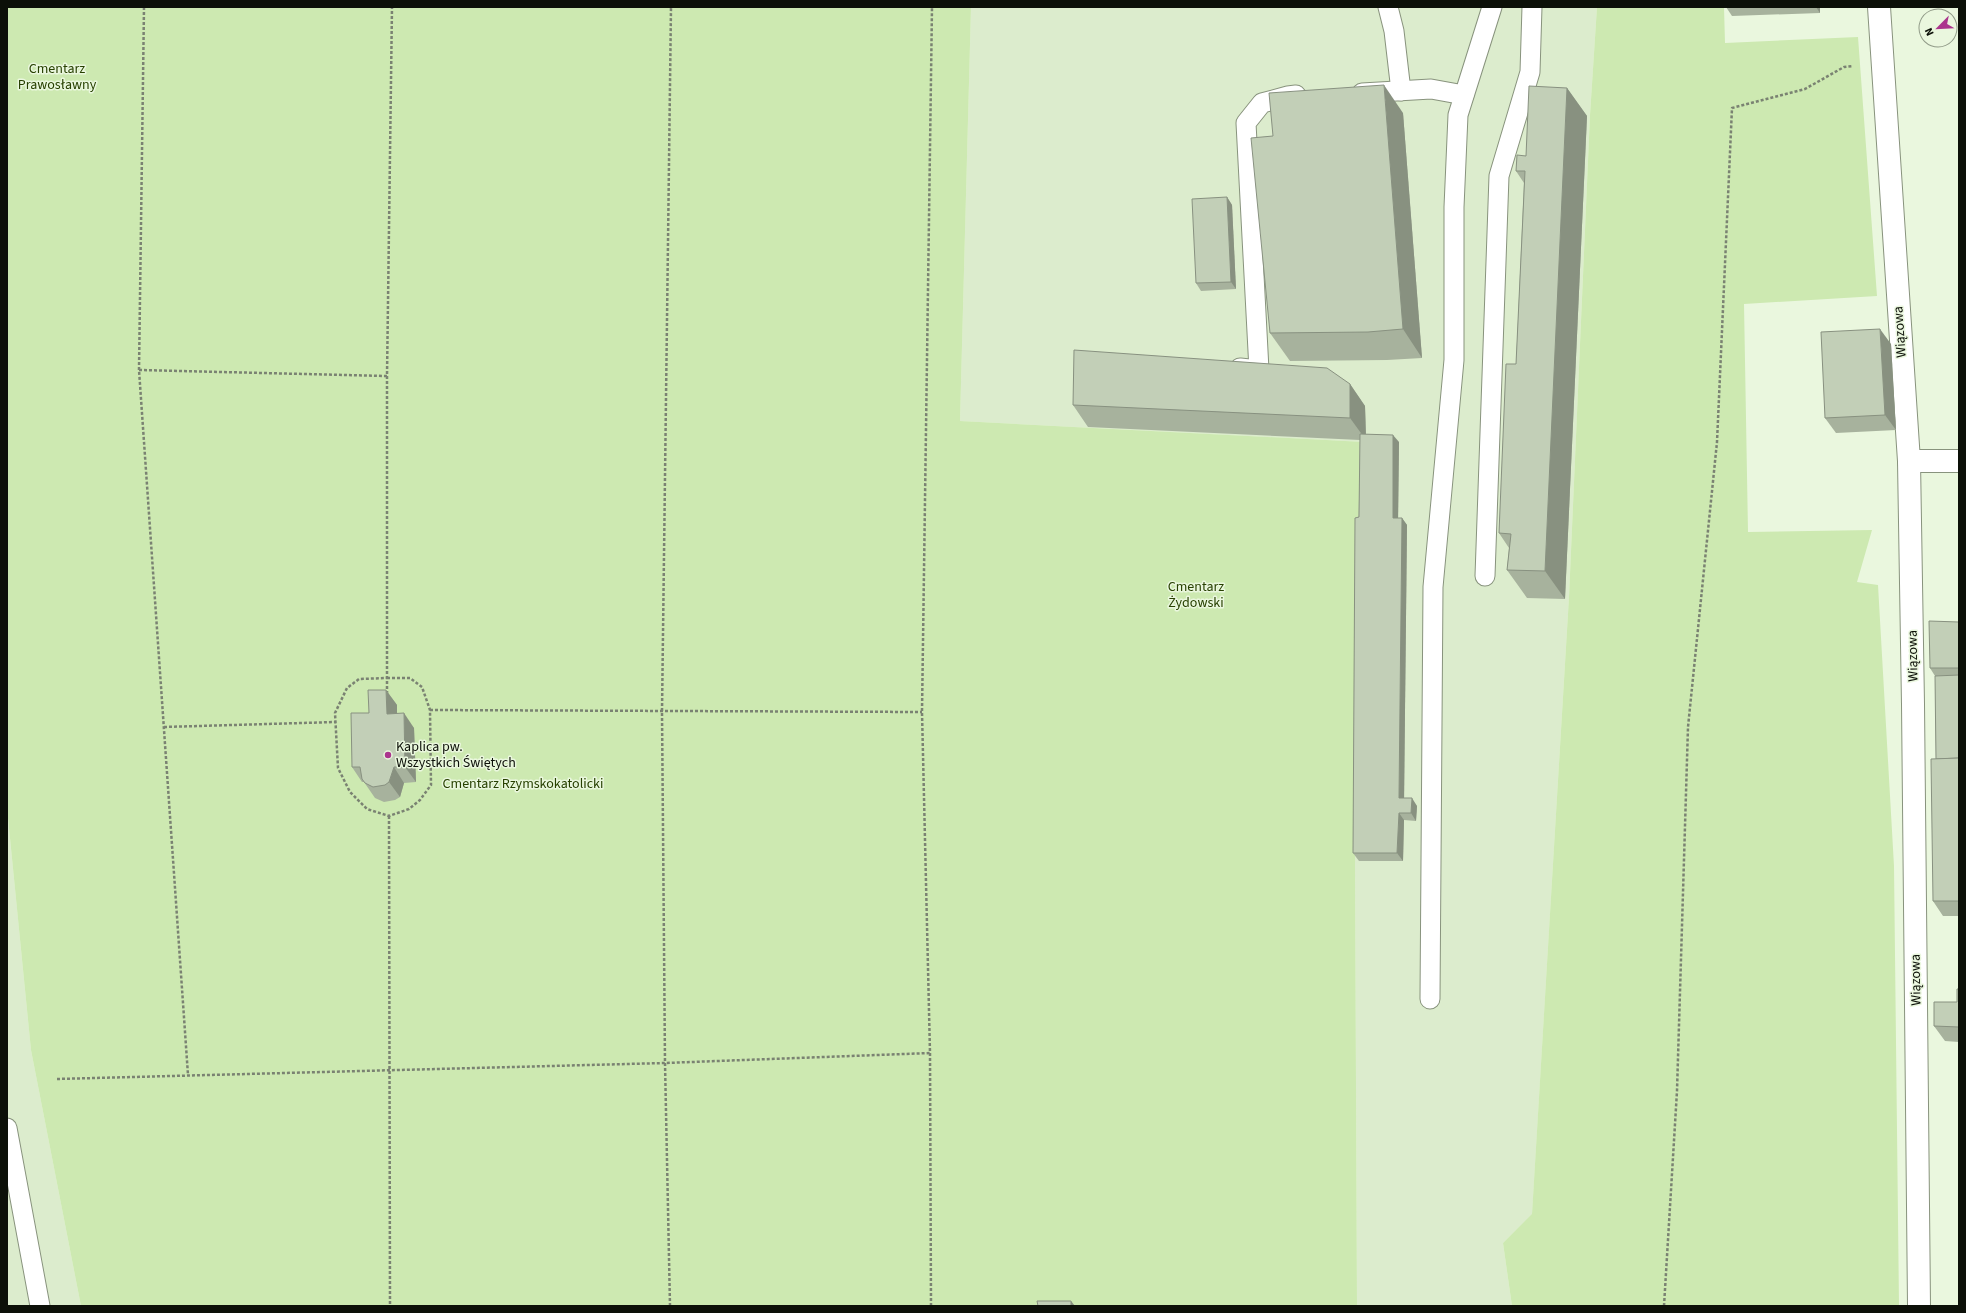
<svg xmlns="http://www.w3.org/2000/svg" width="1966" height="1313" viewBox="0 0 1966 1313" font-family="'Source Sans 3',sans-serif">
<style>
.built{fill:#dceccd}
.green{fill:#cde9b1}
.lines{fill:none;stroke-linecap:round;stroke-linejoin:round}
.service-casing{stroke:#88937d;stroke-width:21}
.minor-casing{stroke:#88937d;stroke-width:24}
.path{stroke:#7a8272;stroke-width:2.5;stroke-dasharray:3 2;stroke-linecap:butt}
.service{stroke:#fff;stroke-width:19}
.minor{stroke:#fff;stroke-width:22}
.wall{fill:#a7b29d}
.shaded-wall{fill:#889180}
.building{fill:#c2cfb7;stroke:#889180}
.poi-dot{fill:#ab358d;stroke:#eaf7de;stroke-width:1.5}
.labels{text-anchor:middle;dominant-baseline:central;stroke-width:3;stroke-linejoin:round;paint-order:stroke}
.park-label{font-size:14px;fill:#274000;stroke:#eaf7de}
.street-label{font-size:14px;fill:#0c1008;stroke:#eaf7de}
.poi-label{font-size:14px;fill:#0c1008;stroke:#eaf7de;text-anchor:start}
</style>
<rect width="100%" height="100%" fill="#eaf7de"/>
<!-- built -->
<g class="built">
<polygon points="971,7 1597,7 1590,115 1569,597 1532,1215 1503,1243 1512,1306 1357,1306 1355,865 1358,524 1364,442 960,421"/>
<polygon points="7,808 31,1050 81,1306 7,1306"/>
</g>
<!-- green -->
<g class="green">
<polygon points="7,7 971,7 960,421 1364,442 1363,524 1358,524 1355,865 1357,1306 81,1306 31,1050 7,808"/>
<polygon points="1597,7 1724,7 1725,43 1858,37 1877,296 1744,304 1748,532 1872,530 1857,582 1878,585 1894,866 1899,1306 1512,1306 1503,1243 1532,1214 1569,597 1590,115"/>
</g>
<g class="lines">
<defs>
<g id="service">
<polyline points="1388,7 1394,31 1401,91"/>
<polyline points="1362,93 1431,89 1464,95"/>
<polyline points="1240,368 1259,370 1246,123 1262,103 1288,96 1296,95"/>
<polyline points="1485,576 1499,176 1530,72 1532,7"/>
<polyline points="1430,999 1433,587 1454,360 1454,207 1458,115 1492,7"/>
<polyline points="7,1128 40,1306"/>
</g>
<g id="minor">
<polyline points="1879,7 1909,461 1913,704 1919,1306"/>
<polyline points="1909,461 1959,461"/>
</g>
</defs>
<!-- service casing -->
<use href="#service" class="service-casing"/>
<!-- minor casing -->
<use href="#minor" class="minor-casing"/>
<!-- path -->
<g class="path">
<polyline points="144,7 139,370 188,1075"/>
<polyline points="139,370 387,376"/>
<polygon points="387,678 410,678 422,687 430,710 431,785 420,800 409,809 389,816 367,809 350,792 338,768 335,713 347,688 359,679"/>
<polyline points="387,694 387,376 392,7"/>
<polyline points="430,710 922,712"/>
<polyline points="164,727 336,722"/>
<polyline points="389,816 390,1306"/>
<polyline points="57,1079 665,1063 930,1053"/>
<polyline points="670,1306 665,1063 662,712 671,7"/>
<polyline points="931,1306 930,1053 922,712 932,7"/>
<polyline points="1664,1306 1677,1091 1688,727 1717,442 1732,108 1805,89 1844,67 1853,66"/>
</g>
<!-- service -->
<use href="#service" class="service"/>
<!-- minor -->
<use href="#minor" class="minor"/>
</g>
<!-- wall -->
<g class="wall">
<polygon points="1726,7 1820,7 1820,13 1732,16"/>
<polygon points="1567,88 1587,116 1565,599 1527,598 1507,570 1509,548 1499,533 1516,364 1524,183 1516,171 1526,156"/>
<polygon points="1403,113 1422,358 1387,360 1290,361 1270,333 1273,136"/>
<polygon points="1227,197 1232,205 1236,289 1201,291 1196,283"/>
<polygon points="1891,344 1896,430 1836,433 1825,418"/>
<polygon points="1350,384 1365,406 1366,434 1399,442 1398,518 1402,518 1407,525 1404,798 1417,806 1416,821 1404,820 1403,861 1359,861 1353,853 1360,440 1088,427 1073,405"/>
<polygon points="1959,622 1959,916 1943,916 1933,901 1936,759 1935,676 1930,668"/>
<polygon points="386,690 397,705 397,713 414,728 416,782 404,783 400,797 395,800 384,802 375,798 364,782 362,782 352,767 369,713"/>
<polygon points="1959,989 1959,1042 1945,1041 1934,1026 1957,1002"/>
</g>
<!-- shaded-wall -->
<g class="shaded-wall">
<polygon points="1816,7 1820,7 1820,13"/>
<polygon points="1384,85 1403,113 1422,358 1403,329"/>
<polygon points="1567,88 1587,116 1565,599 1545,571"/>
<polygon points="1227,197 1232,205 1236,289 1231,282"/>
<polygon points="1880,329 1891,344 1896,430 1885,415"/>
<polygon points="1350,384 1365,406 1366,440 1350,418"/>
<polygon points="1393,435 1399,442 1398,526 1393,518"/>
<polygon points="1402,518 1407,525 1404,806 1399,798"/>
<polygon points="386,690 397,705 397,729 387,714"/>
<polygon points="404,713 414,728 416,782 405,767"/>
<polygon points="394,767 404,783 400,797 389,782"/>
<polygon points="1412,798 1417,806 1416,821 1411,813"/>
<polygon points="1399,813 1404,820 1403,861 1397,853"/>
<polygon points="1071,1301 1075,1306 1071,1306"/>
</g>
<!-- building -->
<g class="building">
<polygon points="1384,85 1403,329 1368,332 1270,333 1251,138 1273,136 1269,93"/>
<polygon points="1529,86 1567,88 1545,571 1507,570 1511,534 1499,533 1506,364 1516,364 1525,171 1516,171 1517,155 1526,156"/>
<polygon points="1227,197 1231,282 1196,283 1192,199"/>
<polygon points="1880,329 1885,415 1825,418 1821,332"/>
<polygon points="1074,350 1327,368 1350,384 1350,418 1073,405"/>
<polygon points="1360,434 1393,435 1393,518 1402,518 1399,798 1412,798 1411,813 1399,813 1397,853 1353,853 1355,518 1359,517"/>
<polygon points="1929,621 1959,622 1959,668 1930,668"/>
<polygon points="1959,675 1959,758 1936,759 1935,676"/>
<polygon points="368,690 386,690 387,714 404,713 405,767 394,767 389,782 385,785 373,787 365,783 362,779 360,767 352,767 351,713 369,713"/>
<polygon points="1959,758 1959,901 1933,901 1931,759"/>
<polygon points="1957,989 1959,989 1959,1027 1934,1026 1934,1002 1957,1002"/>
<polygon points="1037,1301 1071,1301 1071,1306 1038,1306"/>
</g>
<!-- markers -->
<circle class="poi-dot" cx="388" cy="755" r="4"/>
<g class="labels">
<!-- park labels -->
<g class="park-label">
<text x="57" y="69">Cmentarz<tspan x="57" dy="16">Prawosławny</tspan></text>
<text x="1196" y="587">Cmentarz<tspan x="1196" dy="16">Żydowski</tspan></text>
<text x="523" y="784">Cmentarz Rzymskokatolicki</text>
</g>
<!-- street labels -->
<g class="street-label">
<text transform="translate(1900 332) rotate(-94)">Wiązowa</text>
<text transform="translate(1913 656) rotate(-91)">Wiązowa</text>
<text transform="translate(1916 980) rotate(-91)">Wiązowa</text>
</g>
<!-- poi labels -->
<g class="poi-label">
<text x="396" y="747">Kaplica pw.<tspan x="396" dy="16">Wszystkich Świętych</tspan></text>
</g>
</g>
<!-- border -->
<rect width="1966" height="1313" fill="none" stroke="#0c1008" stroke-width="16"/>
<!-- north arrow -->
<g transform="translate(1938 28) rotate(246)"><circle r="19" fill="#eaf7de" stroke="#919b88"/>
<path d="M0-3L7 15L0 10L-7 15Z" fill="#ab358d"/>
<text y="-6" font-size="11" font-weight="bold" text-anchor="middle" fill="#0c1008">N</text>
</g>
</svg>
